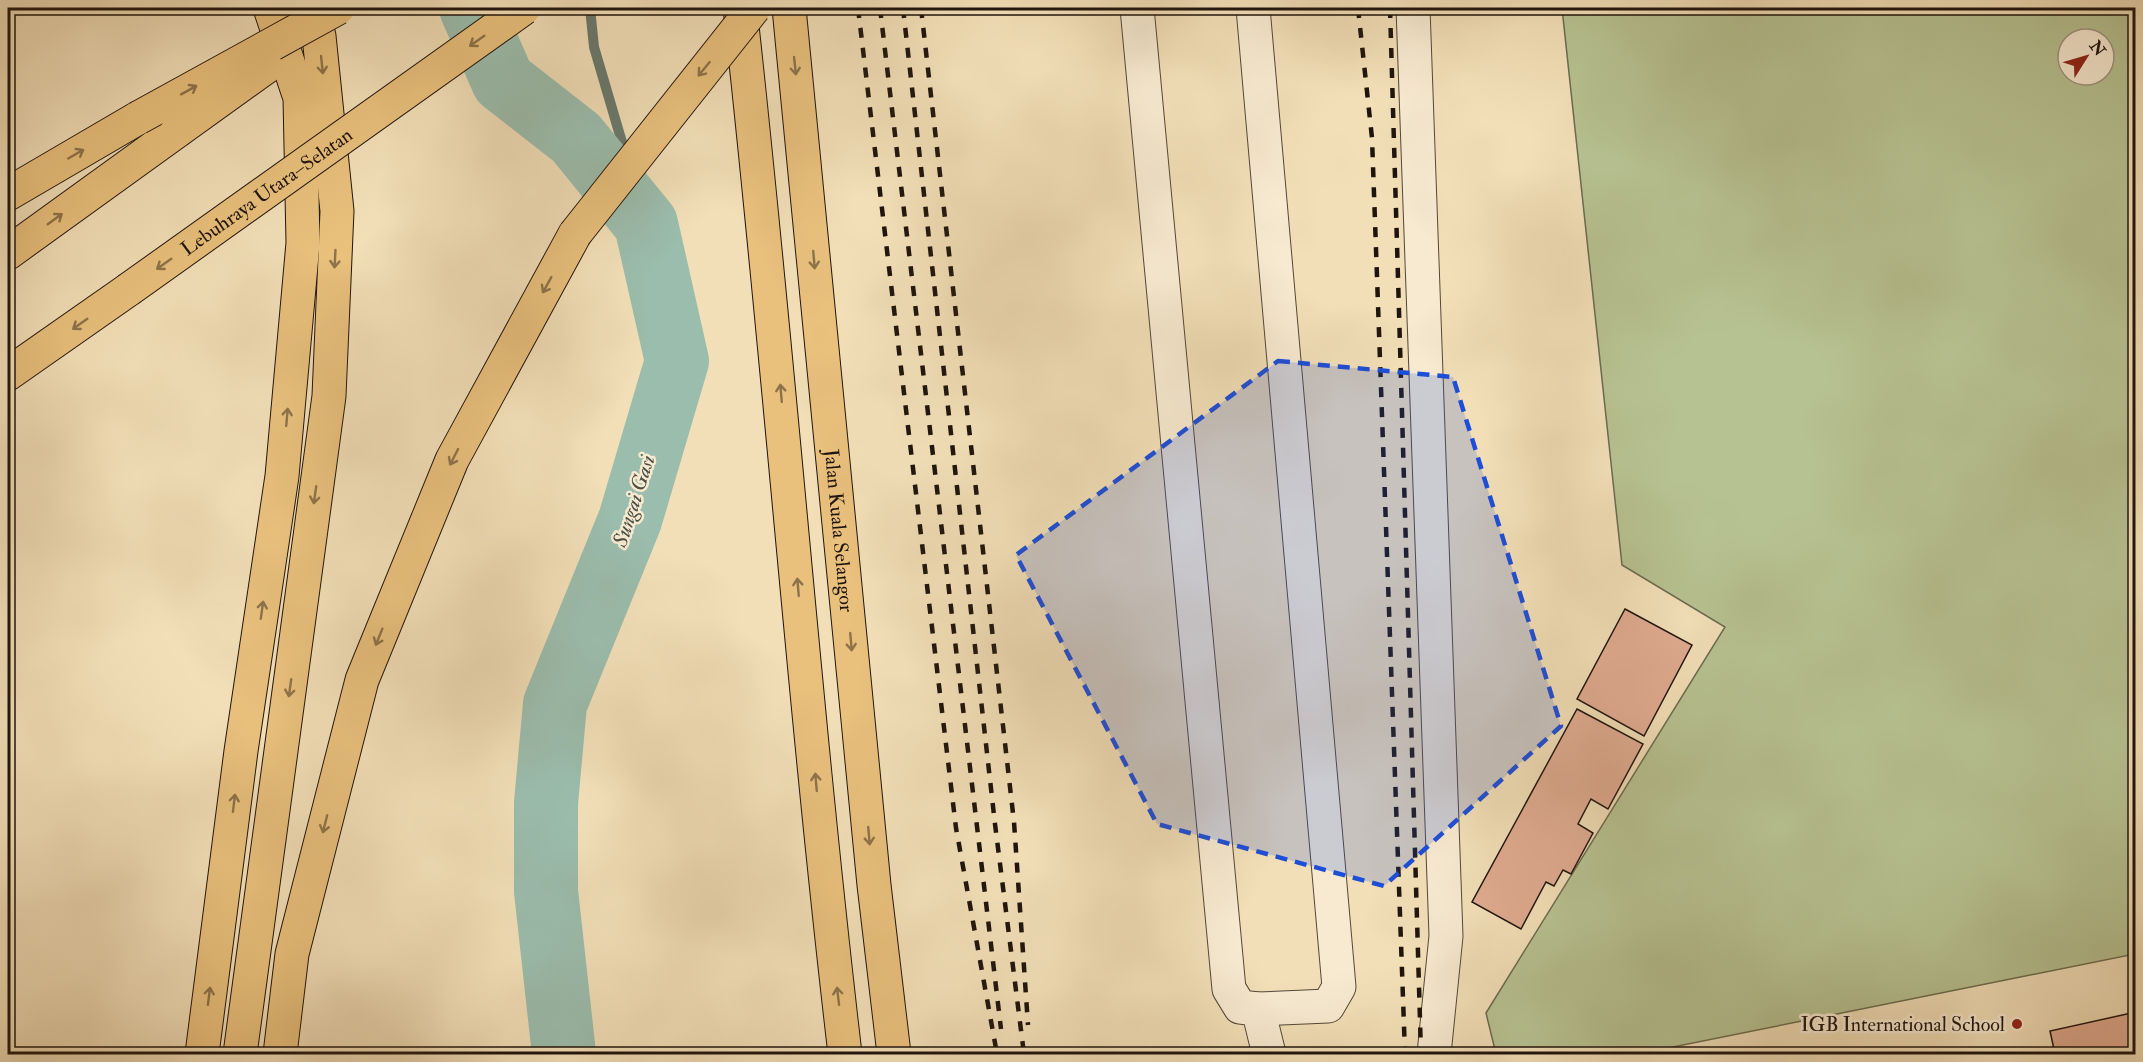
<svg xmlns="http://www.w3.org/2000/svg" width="2143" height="1062" viewBox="0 0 2143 1062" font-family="'IM FELL Double Pica',serif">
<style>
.green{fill:#b7c292;stroke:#6b6b50;stroke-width:1.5;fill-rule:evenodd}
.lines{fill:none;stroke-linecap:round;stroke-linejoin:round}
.stream{stroke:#69796d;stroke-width:10}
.river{stroke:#9bbdad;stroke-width:64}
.building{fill:#e0ab91;stroke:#1f140d;stroke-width:1.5}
.minor-casing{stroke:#544738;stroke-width:35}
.highway-casing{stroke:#1f140d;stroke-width:35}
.minor{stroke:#f7ead1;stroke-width:33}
.highway{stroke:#e9c07c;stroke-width:33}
.rail{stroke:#1f140d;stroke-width:4.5;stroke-dasharray:10 10;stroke-linecap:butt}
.highway-bridge-casing{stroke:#1f140d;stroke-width:35;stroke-linecap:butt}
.highway-bridge{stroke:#e9c07c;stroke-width:33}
.oneway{stroke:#8e734a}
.marked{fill:#1d4ed8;fill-opacity:0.2;stroke:#1d4ed8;stroke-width:4.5;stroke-dasharray:12 8;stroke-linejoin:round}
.poi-dot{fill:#8f2418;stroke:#f7ead1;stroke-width:2}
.labels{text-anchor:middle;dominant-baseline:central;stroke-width:5;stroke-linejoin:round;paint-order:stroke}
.street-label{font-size:20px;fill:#1f140d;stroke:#f7ead1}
.poi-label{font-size:20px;fill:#1f140d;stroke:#f7ead1;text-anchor:end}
.water-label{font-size:21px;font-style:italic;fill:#4a4f45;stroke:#f7ead1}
</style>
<rect width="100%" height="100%" fill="#f2dfb8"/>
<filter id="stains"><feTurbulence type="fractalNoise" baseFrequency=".00333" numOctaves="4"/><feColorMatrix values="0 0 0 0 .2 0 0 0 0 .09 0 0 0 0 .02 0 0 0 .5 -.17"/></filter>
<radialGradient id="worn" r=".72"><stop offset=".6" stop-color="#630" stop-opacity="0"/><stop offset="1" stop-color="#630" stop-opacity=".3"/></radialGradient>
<!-- green -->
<path class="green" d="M1562 8H2135V954L1638 1054H1496L1486 1013 1725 627 1622 565ZM2068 39H2104V75H2068Z"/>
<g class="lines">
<!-- stream -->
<polyline class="stream" points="590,8 594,47 646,224"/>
<!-- river -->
<polyline class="river" points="471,8 503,81 576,138 646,224 677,361 630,520 555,704 546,803 546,891 564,1054"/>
</g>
<!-- building -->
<g class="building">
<polygon points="1625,609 1692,645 1644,736 1577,699"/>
<polygon points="1577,709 1643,744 1608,809 1591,799 1578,824 1593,833 1571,874 1563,870 1554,886 1546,882 1521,929 1472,902"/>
<polygon points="2136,1012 2136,1054 2055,1054 2050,1031"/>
</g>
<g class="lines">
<defs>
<g id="minor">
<polyline points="1137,8 1229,989 1240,1007 1258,1009 1328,1006 1339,987 1253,8"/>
<polyline points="1413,8 1446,936 1434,1054"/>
<polyline points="1258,1009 1269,1054"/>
</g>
<g id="highway">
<path d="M740 8C779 356 804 706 845 1054"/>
<path id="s1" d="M789 8 874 885 894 1054"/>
<polyline points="8,194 138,118"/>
<polyline points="8,253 177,131"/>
<polyline points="8,374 128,290"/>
<polyline points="202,1054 241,751 282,476 303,243 300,98 270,8"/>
<polyline points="240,1054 329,396 337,211 319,36 311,8"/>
<polyline points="280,1054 292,954 362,680 452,460 575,234"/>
</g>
</defs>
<!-- minor casing -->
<use href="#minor" class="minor-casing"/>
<!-- highway casing -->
<use href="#highway" class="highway-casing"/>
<!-- minor -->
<use href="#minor" class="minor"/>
<!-- highway -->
<use href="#highway" class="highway"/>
<!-- rail -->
<g class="rail">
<polyline points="858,8 956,828 997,1054"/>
<polyline points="880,8 1001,1029"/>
<polyline points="903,8 995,824 1024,1054"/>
<polyline points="921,8 1014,822 1028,1025"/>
<polyline points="1358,8 1372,138 1405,1054"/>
<polyline points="1390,8 1421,1054"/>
</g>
<defs>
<g id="highway-bridge">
<polyline points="138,118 338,8"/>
<polyline points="177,131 266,67"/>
<polyline points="575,234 754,8"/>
<path id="s2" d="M128 290 524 8"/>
</g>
</defs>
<!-- highway-bridge casing -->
<use href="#highway-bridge" class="highway-bridge-casing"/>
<!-- highway-bridge -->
<use href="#highway-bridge" class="highway-bridge"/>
</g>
<!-- one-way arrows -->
<defs><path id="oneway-shaft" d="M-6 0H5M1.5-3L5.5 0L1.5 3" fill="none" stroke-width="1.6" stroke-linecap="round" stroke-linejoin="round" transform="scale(1.5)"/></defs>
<g class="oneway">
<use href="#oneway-shaft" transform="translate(477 41) rotate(145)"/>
<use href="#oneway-shaft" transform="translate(322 65) rotate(84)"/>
<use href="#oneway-shaft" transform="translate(795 66) rotate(84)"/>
<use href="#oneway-shaft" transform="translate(704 69) rotate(129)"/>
<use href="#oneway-shaft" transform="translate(189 90) rotate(-29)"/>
<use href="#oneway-shaft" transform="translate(76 154) rotate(-30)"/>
<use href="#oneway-shaft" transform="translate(55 219) rotate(-36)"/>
<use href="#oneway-shaft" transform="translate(335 259) rotate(93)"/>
<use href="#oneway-shaft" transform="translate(814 260) rotate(85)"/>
<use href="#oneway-shaft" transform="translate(164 264) rotate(145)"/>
<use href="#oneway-shaft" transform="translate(547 285) rotate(119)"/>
<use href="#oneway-shaft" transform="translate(80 324) rotate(145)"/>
<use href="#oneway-shaft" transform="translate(781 393) rotate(-95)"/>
<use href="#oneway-shaft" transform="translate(287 417) rotate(-85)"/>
<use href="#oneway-shaft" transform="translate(454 457) rotate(117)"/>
<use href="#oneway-shaft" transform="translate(315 495) rotate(98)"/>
<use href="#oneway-shaft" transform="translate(798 587) rotate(-95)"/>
<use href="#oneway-shaft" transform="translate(262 610) rotate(-82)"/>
<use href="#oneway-shaft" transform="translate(379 637) rotate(112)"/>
<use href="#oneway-shaft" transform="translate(851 642) rotate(85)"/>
<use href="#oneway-shaft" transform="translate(290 688) rotate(98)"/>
<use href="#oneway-shaft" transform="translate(816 782) rotate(-95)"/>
<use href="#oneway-shaft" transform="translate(234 803) rotate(-83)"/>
<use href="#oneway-shaft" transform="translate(325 824) rotate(104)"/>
<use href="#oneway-shaft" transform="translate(869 836) rotate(85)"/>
<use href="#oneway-shaft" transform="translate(209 996) rotate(-83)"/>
<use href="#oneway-shaft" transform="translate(838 996) rotate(-97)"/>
</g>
<!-- marked area -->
<path class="marked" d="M1278 361 1453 377 1561 726 1384 886 1157 824 1016 555Z"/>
<!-- markers -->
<circle class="poi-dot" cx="2017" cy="1024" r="6"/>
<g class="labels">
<!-- street labels -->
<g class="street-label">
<text stroke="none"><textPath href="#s2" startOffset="170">Lebuhraya Utara–Selatan</textPath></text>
<text stroke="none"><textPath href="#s1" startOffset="525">Jalan Kuala Selangor</textPath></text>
</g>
<!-- poi labels -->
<g class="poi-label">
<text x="2005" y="1024">IGB International School</text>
</g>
<!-- water labels -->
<g class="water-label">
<text transform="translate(634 501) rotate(-72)">Sungai Gasi</text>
</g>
</g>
<!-- margin -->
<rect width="2143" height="1062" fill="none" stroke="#f2dfb8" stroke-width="30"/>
<rect x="9" y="9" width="2125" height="1044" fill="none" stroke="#1f140d" stroke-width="3"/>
<rect x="15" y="15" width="2113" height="1032" fill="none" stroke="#1f140d" stroke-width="1.5"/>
<!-- north arrow -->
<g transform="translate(2086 57) rotate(53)"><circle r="28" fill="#f7ead1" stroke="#a19483" stroke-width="1.5"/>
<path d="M0-4.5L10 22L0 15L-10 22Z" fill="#8f2418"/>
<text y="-9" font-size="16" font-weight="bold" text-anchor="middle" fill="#1f140d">N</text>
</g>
<rect width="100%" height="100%" filter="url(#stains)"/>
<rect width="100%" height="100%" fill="url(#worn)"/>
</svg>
